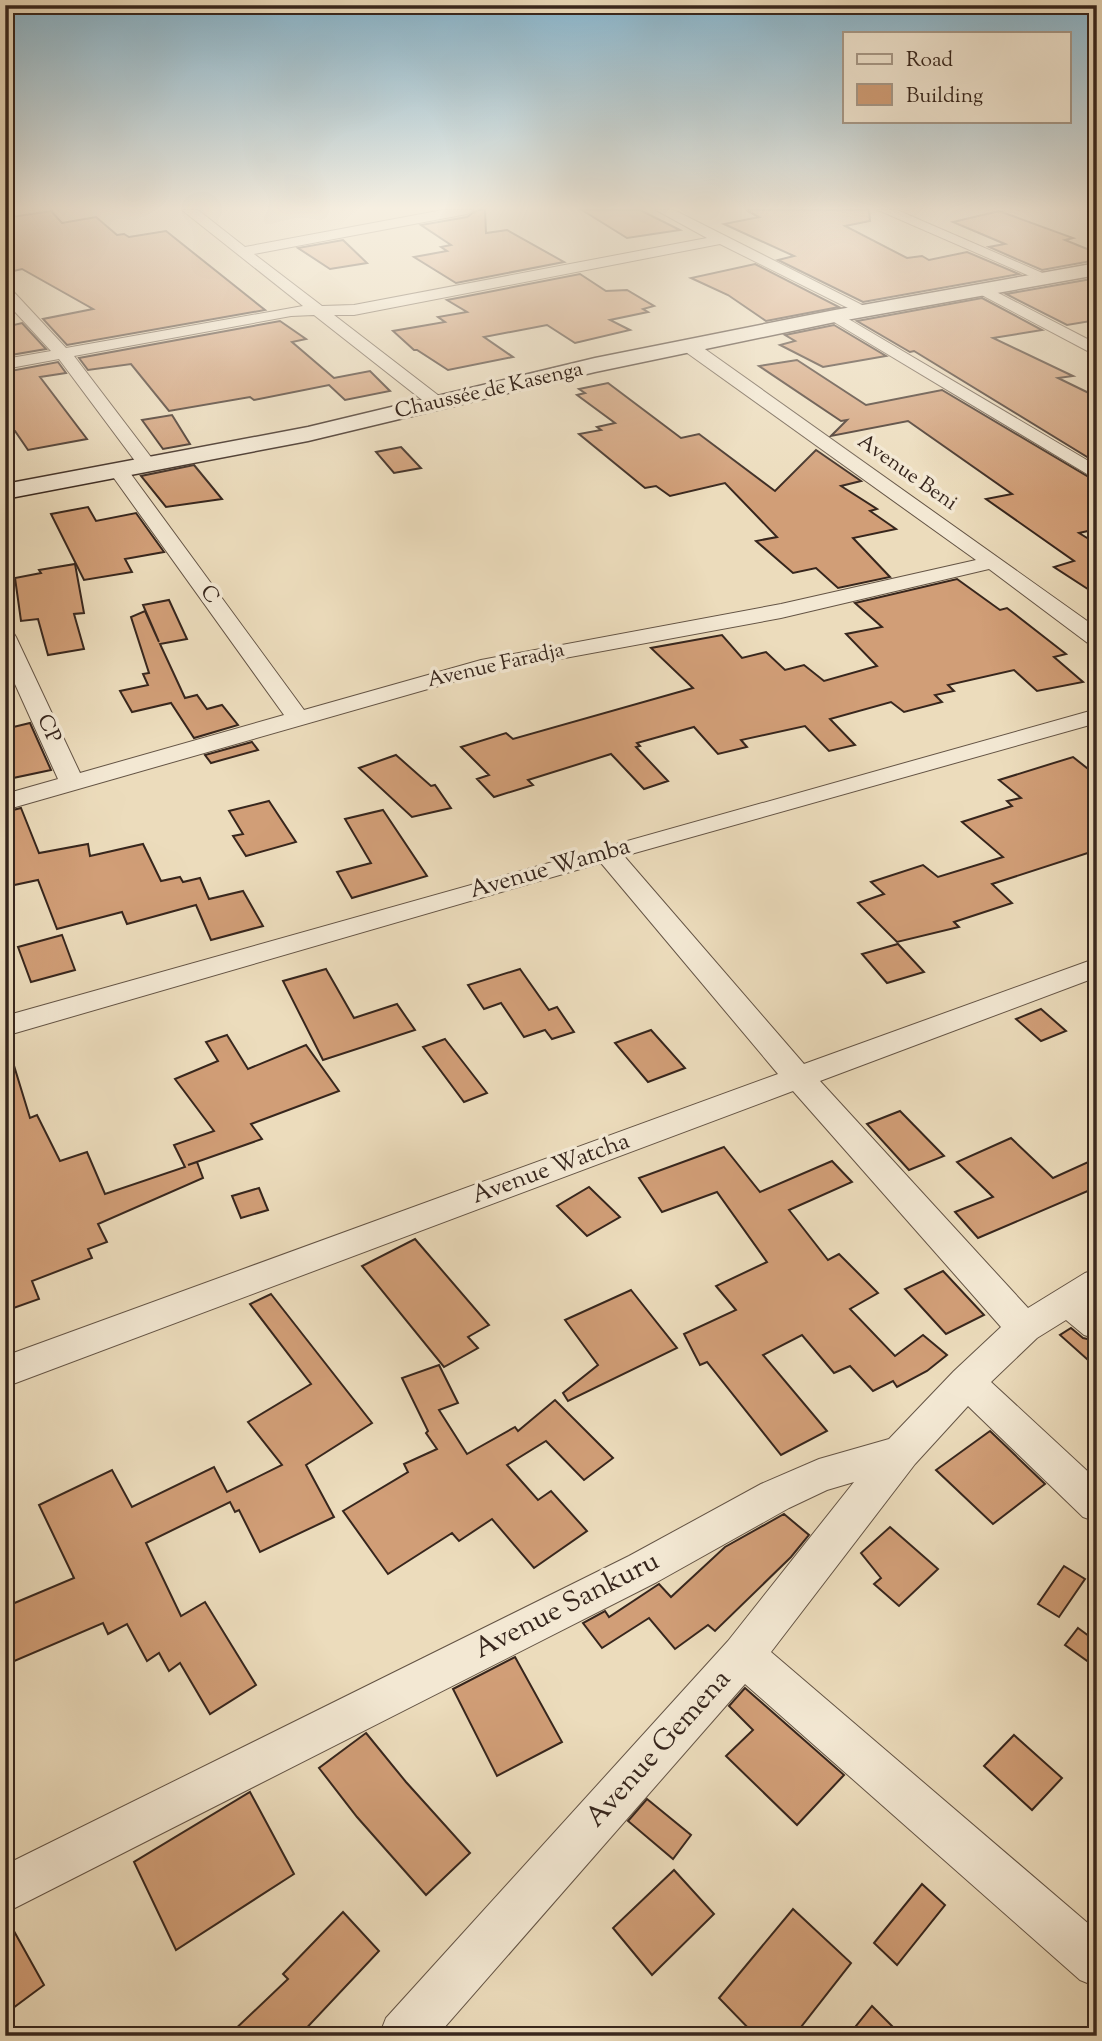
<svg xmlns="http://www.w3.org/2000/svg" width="1102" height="2041" viewBox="0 0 1102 2041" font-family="'Sorts Mill Goudy',serif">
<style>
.building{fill:#d19e77;stroke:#37261d;stroke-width:2}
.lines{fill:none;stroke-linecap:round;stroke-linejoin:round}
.street-casing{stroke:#645445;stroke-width:2}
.secondary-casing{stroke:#37261d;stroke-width:3}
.street{fill:#f3e8d3;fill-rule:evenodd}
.secondary{fill:#f3e8d3;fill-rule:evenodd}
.labels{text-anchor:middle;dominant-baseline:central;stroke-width:7;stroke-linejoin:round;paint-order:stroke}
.far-street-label{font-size:21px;fill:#37261d;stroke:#f3e8d3}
.street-label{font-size:24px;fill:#37261d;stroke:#f3e8d3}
.near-street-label{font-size:28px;fill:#37261d;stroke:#f3e8d3}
</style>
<rect width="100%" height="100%" fill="#ecdcbc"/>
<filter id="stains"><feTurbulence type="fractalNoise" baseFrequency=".00286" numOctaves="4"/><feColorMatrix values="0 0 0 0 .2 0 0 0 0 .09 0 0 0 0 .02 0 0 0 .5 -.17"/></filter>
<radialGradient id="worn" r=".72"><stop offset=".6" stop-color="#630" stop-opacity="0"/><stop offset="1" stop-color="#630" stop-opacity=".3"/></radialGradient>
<!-- building -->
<g class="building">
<polygon points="477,210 485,210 486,233 507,230 564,262 456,283 414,257 447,251 441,247 451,245 421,225 467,217"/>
<polygon points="582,210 640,210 680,230 627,238"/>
<polygon points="746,210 869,210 870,221 845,226 907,258 922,256 929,260 967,252 1019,274 863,302 778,260 794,256 724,224 759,217"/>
<polygon points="51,211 62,223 96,217 117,235 124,234 129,237 166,231 265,310 67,345 43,319 93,309 22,269 5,273 5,218"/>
<polygon points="999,211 1073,238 1065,240 1097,253 1097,260 1042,270 989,247 1005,244 953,222"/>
<polygon points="343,240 367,263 330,269 298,248"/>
<polygon points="755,264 839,307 766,321 728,295 691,278"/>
<polygon points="580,274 606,291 627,290 654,306 643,309 648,312 610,320 630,330 575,343 547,325 484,337 513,357 448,370 417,350 414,350 393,331 445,322 438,317 467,312 447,300"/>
<polygon points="1097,278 1097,320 1067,325 1006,294"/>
<polygon points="982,298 1042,330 993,338 1073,376 1058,378 1097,397 1097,463 914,351 910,352 857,321"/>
<polygon points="280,321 306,339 292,342 334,378 370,371 390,391 345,400 329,385 254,400 250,397 169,411 131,364 88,370 79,358"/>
<polygon points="22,323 46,349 5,356 5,327"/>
<polygon points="834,325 886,356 823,367 780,345 795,341 785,335"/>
<polygon points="797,360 866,405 942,390 1097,482 1097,529 1079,533 1097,544 1097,595 1054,567 1074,561 986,499 1012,494 908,421 831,436 847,420 841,421 759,366"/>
<polygon points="58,362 66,373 40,377 87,439 28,450 15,431 5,432 5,372"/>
<polygon points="608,383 681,438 699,434 775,491 816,450 861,481 841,486 877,509 870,511 896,529 853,538 890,577 838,588 816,568 793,573 756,541 777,537 725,483 670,496 656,486 645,488 579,434 601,430 597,427 615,423 577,395 585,393 579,389"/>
<polygon points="172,415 190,444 163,449 142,420"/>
<polygon points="401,447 421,468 394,473 376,452"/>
<polygon points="194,465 222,499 166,507 141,476"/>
<polygon points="88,507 96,521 136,513 164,552 125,559 132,572 84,580 51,514"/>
<polygon points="75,564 84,613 74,614 84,649 48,655 38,619 21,621 15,578 41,573 39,570"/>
<polygon points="957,579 1000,610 1007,608 1066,654 1054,657 1083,682 1037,691 1014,670 948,685 954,691 935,695 942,702 904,712 891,702 830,719 855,745 829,751 805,726 741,740 747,747 718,754 694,727 637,743 640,746 636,747 668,781 644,789 611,754 528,780 533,785 494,797 477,779 489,775 461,747 506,733 513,739 693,688 651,648 722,635 742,658 766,652 785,670 804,665 824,681 877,666 846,634 882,627 855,603"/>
<polygon points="169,600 187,639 160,644 185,698 197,695 207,709 222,705 238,725 194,738 171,703 132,712 120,691 148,685 143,674 149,673 131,617 145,611 159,642 143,605"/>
<polygon points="30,723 51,770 13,778 5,757 5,729"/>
<polygon points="252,742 258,750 211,763 205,755"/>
<polygon points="396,755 431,786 435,785 451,808 412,817 359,768"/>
<polygon points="1073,757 1097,776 1097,850 992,884 1012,903 954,922 959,927 897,942 858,903 884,894 871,882 923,865 938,877 1003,857 962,822 1012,806 1007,801 1021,798 999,780"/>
<polygon points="269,801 296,842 246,856 233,836 243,834 229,811"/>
<polygon points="21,808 39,853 88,844 90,856 143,844 161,881 180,877 183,882 200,878 209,899 243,891 263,926 211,940 196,905 127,924 122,912 57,929 38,880 5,887 5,812"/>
<polygon points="383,810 427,876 352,898 337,872 371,863 345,819"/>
<polygon points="62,935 75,970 31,982 18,947"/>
<polygon points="898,944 924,972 887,983 862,954"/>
<polygon points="326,969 354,1018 397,1004 415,1030 323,1060 283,981"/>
<polygon points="520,969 549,1010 557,1007 574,1032 552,1039 545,1030 524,1037 501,1003 484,1009 468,985"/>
<polygon points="1041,1009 1066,1031 1041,1041 1016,1019"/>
<polygon points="651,1030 685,1068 648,1082 615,1043"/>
<polygon points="227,1035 248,1069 306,1045 339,1091 251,1124 262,1139 188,1165 197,1162 203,1178 98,1224 107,1242 88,1249 92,1258 32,1281 39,1299 5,1311 5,1057 11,1056 30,1118 37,1115 60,1161 87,1152 105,1194 185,1167 174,1145 214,1131 175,1079 218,1061 206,1042"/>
<polygon points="445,1039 487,1093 464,1102 423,1047"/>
<polygon points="900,1111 944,1156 909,1170 867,1124"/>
<polygon points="1011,1138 1053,1178 1097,1158 1097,1187 978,1238 955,1212 993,1197 957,1162"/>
<polygon points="724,1147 760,1192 832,1161 852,1182 789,1210 828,1260 839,1254 878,1293 850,1309 895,1356 923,1335 947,1355 927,1371 897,1387 893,1381 873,1391 850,1366 834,1373 802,1335 763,1355 827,1431 781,1455 707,1362 700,1365 684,1334 736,1310 716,1286 767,1262 717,1192 662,1212 639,1178"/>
<polygon points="589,1187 620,1217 587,1236 557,1206"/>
<polygon points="259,1188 268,1210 241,1218 232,1196"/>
<polygon points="415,1239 489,1325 468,1337 478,1348 444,1367 362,1266"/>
<polygon points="943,1271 984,1315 946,1334 905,1289"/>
<polygon points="631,1290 677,1348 568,1401 563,1393 598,1365 565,1320"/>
<polygon points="271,1294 372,1423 306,1465 334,1517 260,1552 239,1510 235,1512 230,1502 146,1543 181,1616 205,1602 256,1685 210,1714 180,1663 169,1671 159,1653 147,1661 127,1624 108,1634 103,1623 5,1665 5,1607 74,1578 39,1505 112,1470 132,1507 214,1467 227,1492 282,1465 248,1422 311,1384 250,1304"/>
<polygon points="1071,1328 1083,1338 1097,1341 1097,1368 1060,1335"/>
<polygon points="439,1365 458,1403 439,1410 467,1454 515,1427 518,1431 555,1400 613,1458 584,1480 546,1441 507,1465 538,1500 551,1491 587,1531 534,1568 492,1519 459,1541 452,1533 388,1574 343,1511 408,1472 404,1464 437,1449 426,1433 428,1431 402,1378"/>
<polygon points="990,1431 1045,1484 993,1524 936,1470"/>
<polygon points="784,1514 809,1535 791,1557 715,1631 708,1625 675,1649 649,1618 602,1648 583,1623 605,1611 609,1617 659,1584 671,1597 725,1547"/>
<polygon points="890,1527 938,1569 899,1606 874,1584 881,1578 861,1553"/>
<polygon points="1064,1566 1085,1579 1059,1617 1038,1604"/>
<polygon points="1078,1628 1097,1642 1097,1668 1065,1645"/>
<polygon points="515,1657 562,1742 497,1776 453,1689"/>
<polygon points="745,1688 844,1775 797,1825 726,1756 753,1730 729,1706"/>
<polygon points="366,1733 406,1782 470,1853 426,1895 357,1817 319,1768"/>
<polygon points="1014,1735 1062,1778 1032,1810 984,1766"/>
<polygon points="250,1792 294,1874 176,1950 134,1862"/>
<polygon points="647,1799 691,1835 673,1859 628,1821"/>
<polygon points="674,1870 714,1914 652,1975 613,1928"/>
<polygon points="922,1884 945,1905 897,1965 874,1943"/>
<polygon points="793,1909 851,1963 794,2036 756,2036 719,1998"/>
<polygon points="343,1912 379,1951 299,2036 228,2036 288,1979 283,1974"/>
<polygon points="5,1915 44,1985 5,2014"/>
<polygon points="872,2006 902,2036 848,2036"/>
</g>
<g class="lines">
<defs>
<g id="street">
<polygon points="182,210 198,210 245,247 443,210 474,210 467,214 254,254 322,306 354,305 707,238 656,210 674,210 872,310 870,313 858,313 720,244 354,315 334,315 443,399 446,403 443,407 431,407 314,315 291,316 74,356 157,465 148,471 141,469 59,359 5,369 5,359 51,351 5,301 5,286 10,288 66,348 303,306"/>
<polygon points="878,210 897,210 1054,278 1046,283 1041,281"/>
<polygon points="981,284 1097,344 1097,356 976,292 973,289"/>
<polygon points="835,311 1097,466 1097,480 829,319 827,316"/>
<polygon points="689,341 695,342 1097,628 1097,646 1089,644 989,569 781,618 484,673 5,810 5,794 58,779 5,662 5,630 13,632 16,637 80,773 284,715 111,474 109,470 111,466 125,466 304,710 481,660 781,604 976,560 683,350 681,346"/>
<polygon points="1097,709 1097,723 624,856 804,1064 1097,958 1097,977 820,1081 1028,1308 1085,1273 1097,1269 1097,1301 1094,1302 1097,1304 1097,1339 1084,1335 1066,1320 1037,1338 991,1382 1097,1480 1097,1522 1083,1517 968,1406 915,1464 771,1652 1097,1931 1097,1987 1080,1980 745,1684 437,2036 379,2036 386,2018 728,1641 854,1482 827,1490 789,1508 657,1582 5,1913 5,1865 629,1556 761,1484 819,1459 889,1439 954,1371 1001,1327 793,1091 5,1387 5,1356 778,1074 601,863 5,1036 5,1016"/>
</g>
<polygon id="secondary" points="1097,263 1097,275 835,322 595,372 308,441 5,499 5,484 308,427 595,358 835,310"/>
</defs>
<!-- street casing -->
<use href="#street" class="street-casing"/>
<!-- secondary casing -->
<use href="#secondary" class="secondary-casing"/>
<!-- street -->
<use href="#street" class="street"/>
<!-- secondary -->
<use href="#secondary" class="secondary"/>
</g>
<!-- sky -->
<linearGradient id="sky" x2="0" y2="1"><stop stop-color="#88b7d0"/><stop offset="0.42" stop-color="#f6efe1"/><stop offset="1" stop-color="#f6efe1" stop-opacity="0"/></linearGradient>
<rect width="1102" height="496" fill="url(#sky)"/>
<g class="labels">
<!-- far-street labels -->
<g class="far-street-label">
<text transform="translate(489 391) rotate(-13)">Chaussée de Kasenga</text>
<text transform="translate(907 473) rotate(35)">Avenue Beni</text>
<text transform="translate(209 595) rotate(54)">C</text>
<text transform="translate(496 666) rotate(-13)">Avenue Faradja</text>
<text transform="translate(48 729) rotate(65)">CP</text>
</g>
<!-- street labels -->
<g class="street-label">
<text transform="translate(550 869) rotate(-16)">Avenue Wamba</text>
<text transform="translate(551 1169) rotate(-20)">Avenue Watcha</text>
</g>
<!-- near-street labels -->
<g class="near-street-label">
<text transform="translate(567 1606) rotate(-27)">Avenue Sankuru</text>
<text transform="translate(659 1749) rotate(-48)">Avenue Gemena</text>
</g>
</g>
<!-- margin -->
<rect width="1102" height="2041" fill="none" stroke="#ecdcbc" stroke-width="28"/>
<rect x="7" y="7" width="1088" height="2027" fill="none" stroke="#37261d" stroke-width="3.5"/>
<rect x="14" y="14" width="1074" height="2013" fill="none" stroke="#37261d" stroke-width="2"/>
<!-- legend -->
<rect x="843" y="32" width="228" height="91" fill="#f3e8d3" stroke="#a89a8a" stroke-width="2"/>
<rect x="857" y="54" width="35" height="10" fill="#f3e8d3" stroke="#a89a8a" stroke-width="2"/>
<text x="906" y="66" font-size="21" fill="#37261d">Road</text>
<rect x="857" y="84" width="35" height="21" fill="#d19e77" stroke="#a89a8a" stroke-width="2"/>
<text x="906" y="102" font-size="21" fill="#37261d">Building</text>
<rect width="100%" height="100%" filter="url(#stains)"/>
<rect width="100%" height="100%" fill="url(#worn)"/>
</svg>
